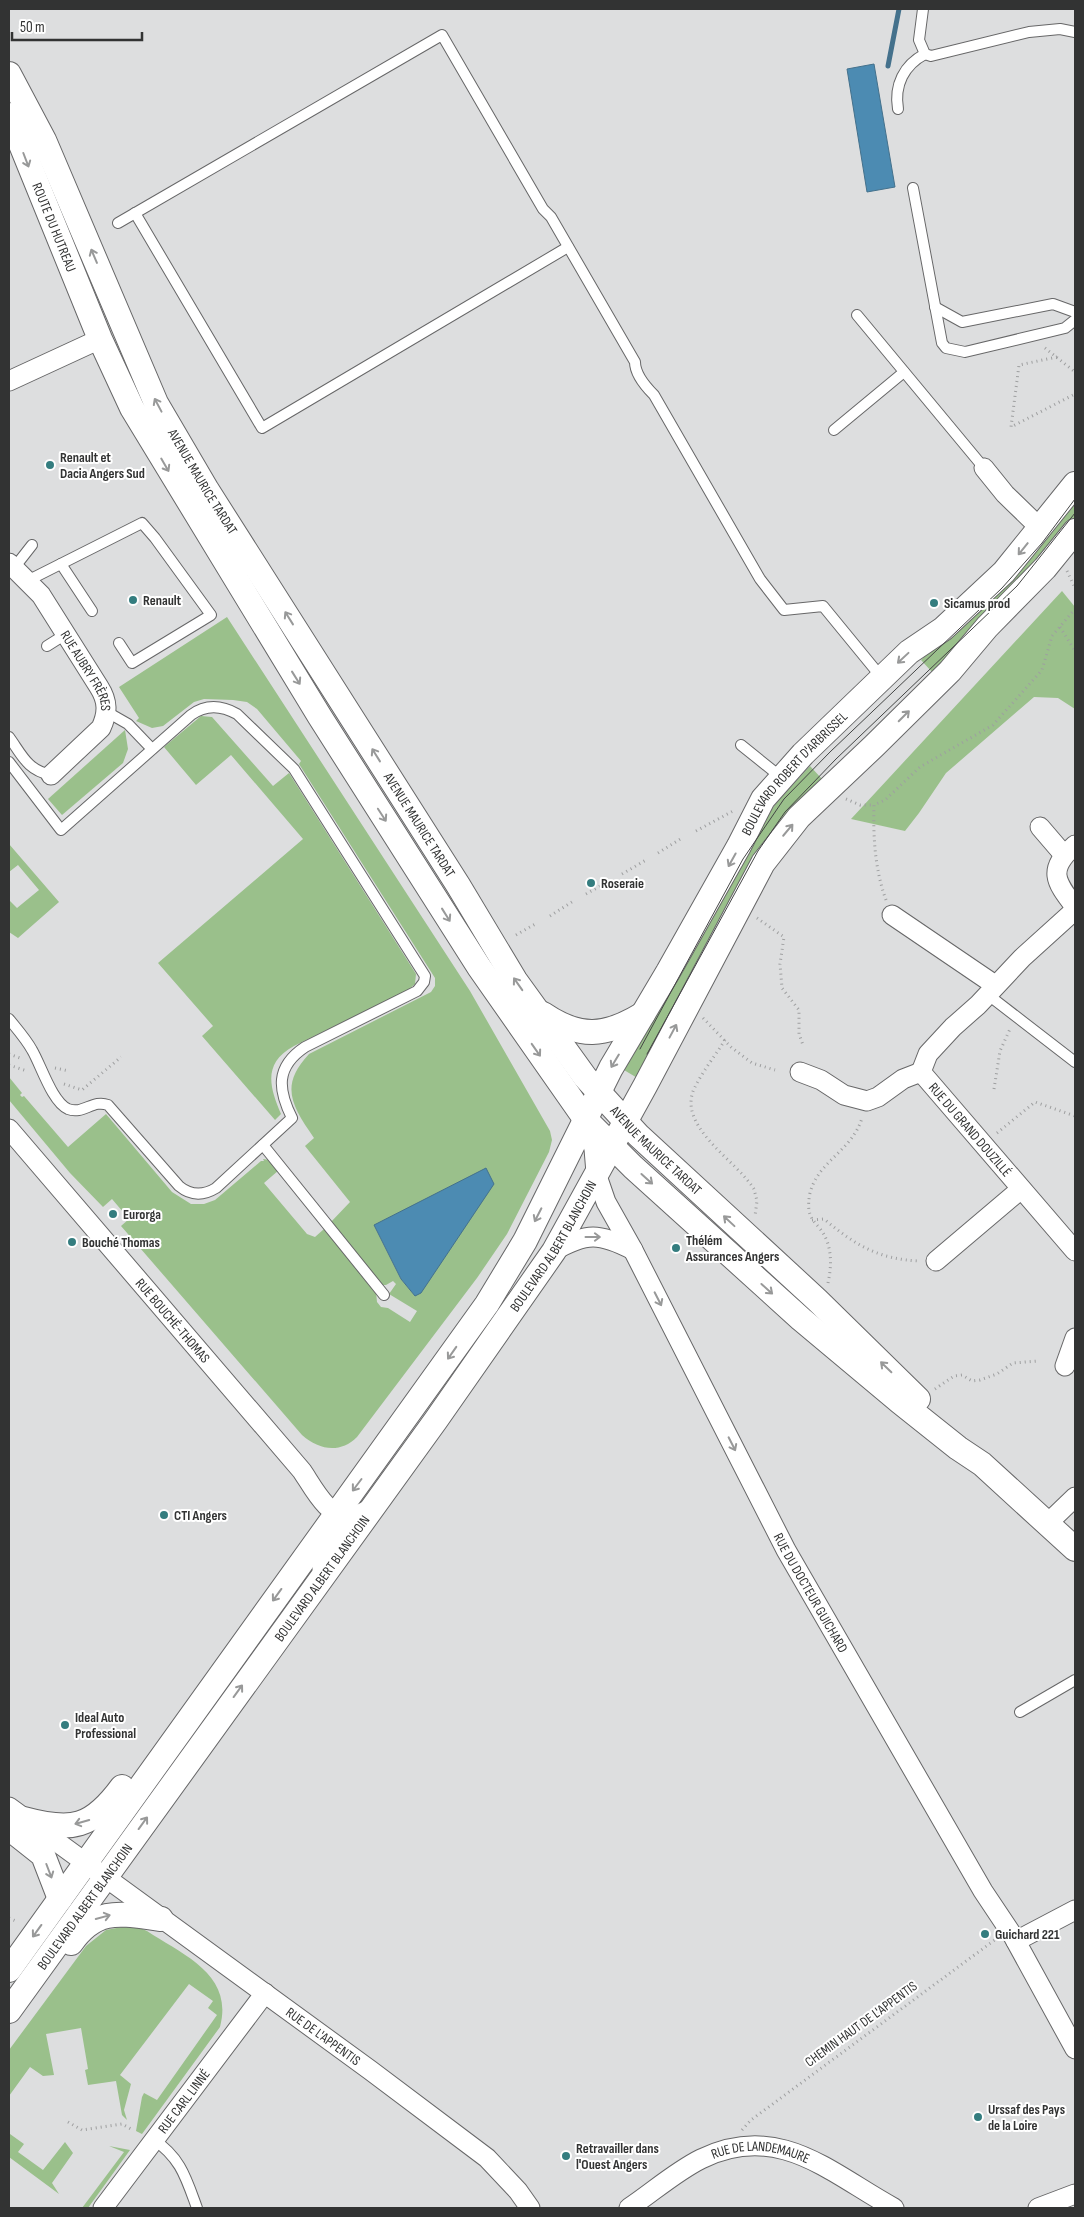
<svg xmlns="http://www.w3.org/2000/svg" width="1084" height="2217" viewBox="0 0 1084 2217" font-family="'Sofia Sans Condensed',sans-serif">
<style>
.grass{fill:#9ac08b;fill-rule:evenodd}
.water{fill:#4c8bb2;stroke:#44718c}
.lines{fill:none;stroke-linecap:round;stroke-linejoin:round}
.stream{stroke:#44718c;stroke-width:5}
.service-casing{stroke:#676768;stroke-width:12}
.minor-casing{stroke:#676768;stroke-width:21}
.tertiary-casing{stroke:#676768;stroke-width:26}
.path{stroke:#9e9fa0;stroke-width:3;stroke-dasharray:1 4;stroke-linecap:butt}
.service{stroke:#fff;stroke-width:10}
.minor{stroke:#fff;stroke-width:19}
.tertiary{stroke:#fff;stroke-width:24}
.tram{stroke:#444545;stroke-width:1}
.oneway{stroke:#989999}
.poi-dot{fill:#347d7f;stroke:#fff;stroke-width:2}
.labels{text-anchor:middle;dominant-baseline:central;stroke-width:4;stroke-linejoin:round;paint-order:stroke}
.street-label{font-size:14px;fill:#323333;stroke:#fff}
.poi-label{font-size:14px;font-weight:bold;fill:#323333;stroke:#fff;text-anchor:start}
</style>
<rect width="100%" height="100%" fill="#dddedf"/>
<!-- grass -->
<g class="grass">
<polygon points="1075,491 1075,520 1047,557 932,672 921,660 1006,578"/>
<polygon points="1062,591 1075,607 1075,709 1058,698 1034,697 946,773 919,813 905,831 851,819"/>
<path d="M227 617 470 991 550 1131 552 1140 549 1152 507 1234 477 1278 357 1437C340 1454 319 1450 302 1435L121 1226 129 1219 112 1199 103 1207 70 1173 9 1100V1077L22 1093 20 1095 22 1097 24 1096 68 1147 106 1114 172 1192 191 1204H204L215 1200 261 1161H264L263 1159 270 1160 279 1170 264 1183 307 1234 315 1237 324 1229 376 1292 377 1302 381 1307 388 1308 410 1322 417 1311 389 1294 396 1284 393 1281 386 1285H380L330 1223 350 1202 305 1146 314 1138C292 1106 279 1086 309 1054L431 992 435 986V978L299 764 301 761 257 709 247 702 233 700 204 699 194 702 163 726 152 728 136 721 139 718 119 687ZM374 1225 415 1296 401 1279Z"/>
<path d="M201 716 212 717 273 786 289 773 416 974 415 984 408 990 294 1046C263 1063 269 1086 281 1114L275 1120 202 1036 213 1026 158 963 303 839 231 755 196 785 164 747Z"/>
<polygon points="125,730 128,749 123,763 62,815 48,799"/>
<polygon points="810,766 822,779 809,792 639,1079 624,1070 754,834 777,802"/>
<polygon points="9,844 59,902 18,938 9,932 9,900 17,908 39,890 18,865 9,872"/>
<path d="M127 1926 138 1927 147 1931C183 1955 234 1974 220 2027L142 2134 136 2131 142 2097 144 2093 157 2100 217 2015 208 2008 213 2001 189 1984 120 2075 131 2084 124 2110 127 2120 122 2115 116 2081 88 2085 85 2070 88 2069 81 2028 46 2034 54 2075 43 2076 30 2067 9 2096V2050L86 1946 106 1930Z"/>
<polygon points="10,2134 24,2144 18,2152 43,2170 65,2142 73,2153 52,2183 59,2194 9,2157"/>
<polygon points="109,2146 130,2150 88,2208 82,2208 124,2152"/>
</g>
<!-- water -->
<g class="water">
<polygon points="874,64 895,187 867,192 847,69"/>
<polygon points="486,1168 494,1184 421,1293 415,1296 401,1279 374,1225"/>
</g>
<g class="lines">
<!-- stream -->
<polyline class="stream" points="888,66 899,9"/>
<defs>
<g id="service">
<polyline points="923,9 919,40 925,54 931,56 1029,32 1060,29 1075,32"/>
<path d="M898 109C894 85 904 65 925 54"/>
<polyline points="913,188 942,343 946,348 965,352 1065,328 1075,320"/>
<polyline points="135,213 262,428 568,247"/>
<path d="M118 223 442 35 543 209 551 217 635 362C635 374 646 387 654 395L760 579 784 610 823 606 882 678"/>
<polyline points="935,307 962,322 1053,304 1075,312"/>
<polyline points="857,315 984,468"/>
<polyline points="834,430 904,372"/>
<polyline points="61,564 92,611"/>
<polyline points="14,568 32,545"/>
<polyline points="27,581 142,523 155,538 211,615 132,663 119,643"/>
<polyline points="47,646 66,634"/>
<polyline points="107,712 128,724 152,749"/>
<path d="M9 737C22 755 27 770 51 775"/>
<polyline points="741,745 782,778"/>
<path d="M9 762 61 830 191 715C206 704 221 705 237 714L294 769 425 976 424 982 417 991 305 1047C275 1067 278 1090 292 1118L216 1188C203 1196 191 1196 179 1186L108 1105C93 1099 83 1115 68 1109 52 1102 41 1065 32 1050 26 1039 17 1029 9 1019"/>
<polyline points="987,994 1075,1062"/>
<polyline points="263,1145 384,1295"/>
<polyline points="1020,1712 1075,1680"/>
<path d="M153 2139C181 2158 186 2178 197 2208"/>
</g>
<g id="minor">
<polyline points="9,381 100,339"/>
<polyline points="984,468 1005,494 1040,528"/>
<path id="s1" d="M9 563 41 595 99 687C108 701 108 713 101 728L51 775"/>
<polyline points="1040,827 1064,855"/>
<path d="M1075 845C1047 870 1055 881 1075 907"/>
<path id="s2" d="M1075 910 1022 958 978 1005 953 1027 928 1054 921 1072 1075 1251"/>
<polyline points="892,915 995,985"/>
<polyline points="800,1072 821,1080 844,1095 867,1101 878,1097 903,1079 921,1072"/>
<path id="s3" d="M586 1120 594 1149 596 1173 606 1202 633 1250 786 1550 983 1891 1013 1936 1075 2049"/>
<path id="s4" d="M9 1129 302 1471C313 1487 328 1519 352 1517 357 1516 365 1511 370 1509"/>
<path d="M554 1251C586 1232 600 1233 633 1250"/>
<polyline points="936,1261 1021,1189"/>
<polyline points="1065,1366 1075,1338"/>
<polyline points="1048,1523 1075,1497"/>
<polyline points="322,1569 323,1560 336,1535 336,1513"/>
<path id="s5" d="M9 1807 370 2070 487 2158 518 2191 530 2208"/>
<polyline points="1016,1941 1075,1910"/>
<path id="s6" d="M103 2208 265 1993"/>
<path id="s7" d="M629 2208C653 2192 675 2172 701 2159 779 2121 830 2173 894 2208"/>
<polyline points="1038,2208 1075,2194"/>
</g>
<g id="tertiary">
<path id="s8" d="M9 74 44 140 156 403 207 490 458 885 515 980 585 1077 638 1135 817 1300 918 1399"/>
<path id="s9" d="M9 115 100 339 132 408 320 717 479 967 586 1120 633 1167 801 1319 899 1401 958 1448 982 1464 1075 1549"/>
<path d="M543 1014C580 1039 605 1037 643 1014"/>
<path d="M24 1819C72 1832 92 1828 122 1787"/>
<polyline points="9,1823 14,1832 43,1855 60,1899"/>
<path d="M71 1943C97 1906 122 1914 161 1919"/>
<path id="s10" d="M9 1970 487 1304 525 1241 611 1068 668 972 739 846 763 799 803 754 909 652 943 629 1004 572 1075 484"/>
<path id="s11" d="M9 2011 436 1420 554 1251 645 1086 763 863 799 817 874 746 950 671 987 627 1045 568 1075 531"/>
</g>
</defs>
<!-- service casing -->
<use href="#service" class="service-casing"/>
<!-- minor casing -->
<use href="#minor" class="minor-casing"/>
<!-- tertiary casing -->
<use href="#tertiary" class="tertiary-casing"/>
<!-- path -->
<g class="path">
<polyline points="1045,348 1075,372"/>
<polyline points="1057,357 1019,365 1011,427 1075,394"/>
<polyline points="1067,571 1075,588"/>
<polyline points="1060,627 1075,651"/>
<polyline points="846,799 860,805 874,805"/>
<polyline points="696,831 735,810"/>
<polyline points="658,853 682,838"/>
<polyline points="622,874 646,860"/>
<polyline points="586,894 611,880"/>
<path d="M886 900C875 870 873 837 874 805L885 800 920 767 993 725 1042 670 1052 636 1075 609"/>
<polyline points="550,916 575,900"/>
<polyline points="757,918 784,937 780,964 782,988 799,1010 799,1034 803,1045"/>
<polyline points="516,935 537,923"/>
<polyline points="703,1018 731,1047 752,1063 775,1070"/>
<path d="M725 1040C715 1056 702 1072 694 1089 677 1127 737 1161 754 1189L757 1201 755 1216"/>
<polyline points="9,1054 20,1058"/>
<polyline points="9,1065 27,1071"/>
<polyline points="55,1068 69,1071"/>
<polyline points="64,1084 82,1090 121,1057"/>
<polyline points="994,1089 1000,1051 1010,1029"/>
<polyline points="997,1133 1035,1102 1075,1116"/>
<path d="M812 1220 824 1219C855 1245 878 1259 919 1261"/>
<path d="M828 1283C831 1269 832 1255 827 1241 819 1220 804 1223 810 1193 818 1161 852 1151 862 1118"/>
<polyline points="935,1389 954,1376 962,1375 972,1381 980,1380 997,1374 1013,1363 1038,1361"/>
<polyline points="9,1918 18,1922"/>
<polyline points="68,2122 82,2130 122,2124 131,2129"/>
<polyline points="742,2130 751,2120 996,1939"/>
</g>
<!-- service -->
<use href="#service" class="service"/>
<!-- minor -->
<use href="#minor" class="minor"/>
<!-- tertiary -->
<use href="#tertiary" class="tertiary"/>
<!-- tram -->
<g class="tram">
<polyline points="640,1049 743,859 784,799 830,752 1002,588 1042,543 1075,499"/>
<polyline points="647,1054 758,851 785,812 836,759 1017,586 1075,513"/>
</g>
</g>
<!-- one-way arrows -->
<defs><path id="oneway-shaft" d="M-6 0H5M1.5-3L5.5 0L1.5 3" fill="none" stroke-width="1.6" stroke-linecap="round" stroke-linejoin="round" transform="scale(1.25)"/></defs>
<g class="oneway">
<use href="#oneway-shaft" transform="translate(26 160) rotate(69)"/>
<use href="#oneway-shaft" transform="translate(94 256) rotate(-113)"/>
<use href="#oneway-shaft" transform="translate(158 405) rotate(-118)"/>
<use href="#oneway-shaft" transform="translate(165 465) rotate(60)"/>
<use href="#oneway-shaft" transform="translate(1023 549) rotate(129)"/>
<use href="#oneway-shaft" transform="translate(289 618) rotate(-122)"/>
<use href="#oneway-shaft" transform="translate(903 658) rotate(137)"/>
<use href="#oneway-shaft" transform="translate(296 678) rotate(58)"/>
<use href="#oneway-shaft" transform="translate(904 716) rotate(-45)"/>
<use href="#oneway-shaft" transform="translate(376 755) rotate(-122)"/>
<use href="#oneway-shaft" transform="translate(382 815) rotate(57)"/>
<use href="#oneway-shaft" transform="translate(788 830) rotate(-50)"/>
<use href="#oneway-shaft" transform="translate(732 860) rotate(119)"/>
<use href="#oneway-shaft" transform="translate(446 915) rotate(58)"/>
<use href="#oneway-shaft" transform="translate(518 984) rotate(-125)"/>
<use href="#oneway-shaft" transform="translate(673 1031) rotate(-62)"/>
<use href="#oneway-shaft" transform="translate(536 1050) rotate(55)"/>
<use href="#oneway-shaft" transform="translate(615 1061) rotate(121)"/>
<use href="#oneway-shaft" transform="translate(647 1179) rotate(42)"/>
<use href="#oneway-shaft" transform="translate(538 1215) rotate(117)"/>
<use href="#oneway-shaft" transform="translate(729 1221) rotate(-137)"/>
<use href="#oneway-shaft" transform="translate(593 1237)"/>
<use href="#oneway-shaft" transform="translate(767 1289) rotate(42)"/>
<use href="#oneway-shaft" transform="translate(658 1299) rotate(63)"/>
<use href="#oneway-shaft" transform="translate(452 1353) rotate(125)"/>
<use href="#oneway-shaft" transform="translate(886 1367) rotate(-136)"/>
<use href="#oneway-shaft" transform="translate(732 1444) rotate(63)"/>
<use href="#oneway-shaft" transform="translate(357 1485) rotate(127)"/>
<use href="#oneway-shaft" transform="translate(277 1595) rotate(126)"/>
<use href="#oneway-shaft" transform="translate(238 1691) rotate(-54)"/>
<use href="#oneway-shaft" transform="translate(82 1822) rotate(164)"/>
<use href="#oneway-shaft" transform="translate(143 1823) rotate(-54)"/>
<use href="#oneway-shaft" transform="translate(49 1871) rotate(69)"/>
<use href="#oneway-shaft" transform="translate(103 1917) rotate(-15)"/>
<use href="#oneway-shaft" transform="translate(37 1931) rotate(126)"/>
</g>
<!-- markers -->
<g class="poi-dot">
<circle cx="50" cy="465" r="5"/>
<circle cx="133" cy="600" r="5"/>
<circle cx="934" cy="603" r="5"/>
<circle cx="591" cy="883" r="5"/>
<circle cx="113" cy="1214" r="5"/>
<circle cx="72" cy="1242" r="5"/>
<circle cx="676" cy="1248" r="5"/>
<circle cx="164" cy="1515" r="5"/>
<circle cx="65" cy="1725" r="5"/>
<circle cx="985" cy="1934" r="5"/>
<circle cx="978" cy="2117" r="5"/>
<circle cx="566" cy="2156" r="5"/>
</g>
<g class="labels">
<!-- street labels -->
<g class="street-label">
<text stroke="none"><textPath href="#s9" startOffset="121">ROUTE DU HUTREAU</textPath></text>
<text stroke="none"><textPath href="#s8" startOffset="452">AVENUE MAURICE TARDAT</textPath></text>
<text stroke="none"><textPath href="#s1" startOffset="134">RUE AUBRY FRÈRES</textPath></text>
<text stroke="none"><textPath href="#s10" startOffset="1435">BOULEVARD ROBERT D'ARBRISSEL</textPath></text>
<text stroke="none"><textPath href="#s8" startOffset="858">AVENUE MAURICE TARDAT</textPath></text>
<text stroke="none"><textPath href="#s2" startOffset="301">RUE DU GRAND DOUZILLÉ</textPath></text>
<text stroke="none"><textPath href="#s8" startOffset="1262">AVENUE MAURICE TARDAT</textPath></text>
<text stroke="none"><textPath href="#s11" startOffset="939">BOULEVARD ALBERT BLANCHOIN</textPath></text>
<text stroke="none"><textPath href="#s4" startOffset="252">RUE BOUCHÉ-THOMAS</textPath></text>
<text stroke="none"><textPath href="#s11" startOffset="534">BOULEVARD ALBERT BLANCHOIN</textPath></text>
<text stroke="none"><textPath href="#s3" startOffset="526">RUE DU DOCTEUR GUICHARD</textPath></text>
<text stroke="none"><textPath href="#s11" startOffset="129">BOULEVARD ALBERT BLANCHOIN</textPath></text>
<text transform="translate(861 2024) rotate(-36)">CHEMIN HAUT DE L'APPENTIS</text>
<text stroke="none"><textPath href="#s5" startOffset="389">RUE DE L'APPENTIS</textPath></text>
<text stroke="none"><textPath href="#s6" startOffset="134">RUE CARL LINNÉ</textPath></text>
<text stroke="none"><textPath href="#s7" startOffset="149">RUE DE LANDEMAURE</textPath></text>
</g>
<!-- poi labels -->
<g class="poi-label">
<text x="60" y="457">Renault et<tspan x="60" dy="16">Dacia Angers Sud</tspan></text>
<text x="143" y="600">Renault</text>
<text x="944" y="603">Sicamus prod</text>
<text x="601" y="883">Roseraie</text>
<text x="123" y="1214">Eurorga</text>
<text x="686" y="1240">Thélém<tspan x="686" dy="16">Assurances Angers</tspan></text>
<text x="82" y="1242">Bouché Thomas</text>
<text x="174" y="1515">CTI Angers</text>
<text x="75" y="1717">Ideal Auto<tspan x="75" dy="16">Professional</tspan></text>
<text x="995" y="1934">Guichard 221</text>
<text x="988" y="2109">Urssaf des Pays<tspan x="988" dy="16">de la Loire</tspan></text>
<text x="576" y="2148">Retravailler dans<tspan x="576" dy="16">l'Ouest Angers</tspan></text>
</g>
</g>
<!-- border -->
<rect width="1084" height="2217" fill="none" stroke="#323333" stroke-width="20"/>
<!-- scale -->
<path d="M12 32v8h130v-8" fill="none" stroke="#323333" stroke-width="2.5"/>
<text x="20" y="32" font-size="15" fill="#323333" stroke="#ffffff" stroke-width="4" paint-order="stroke">50 m</text>
</svg>
